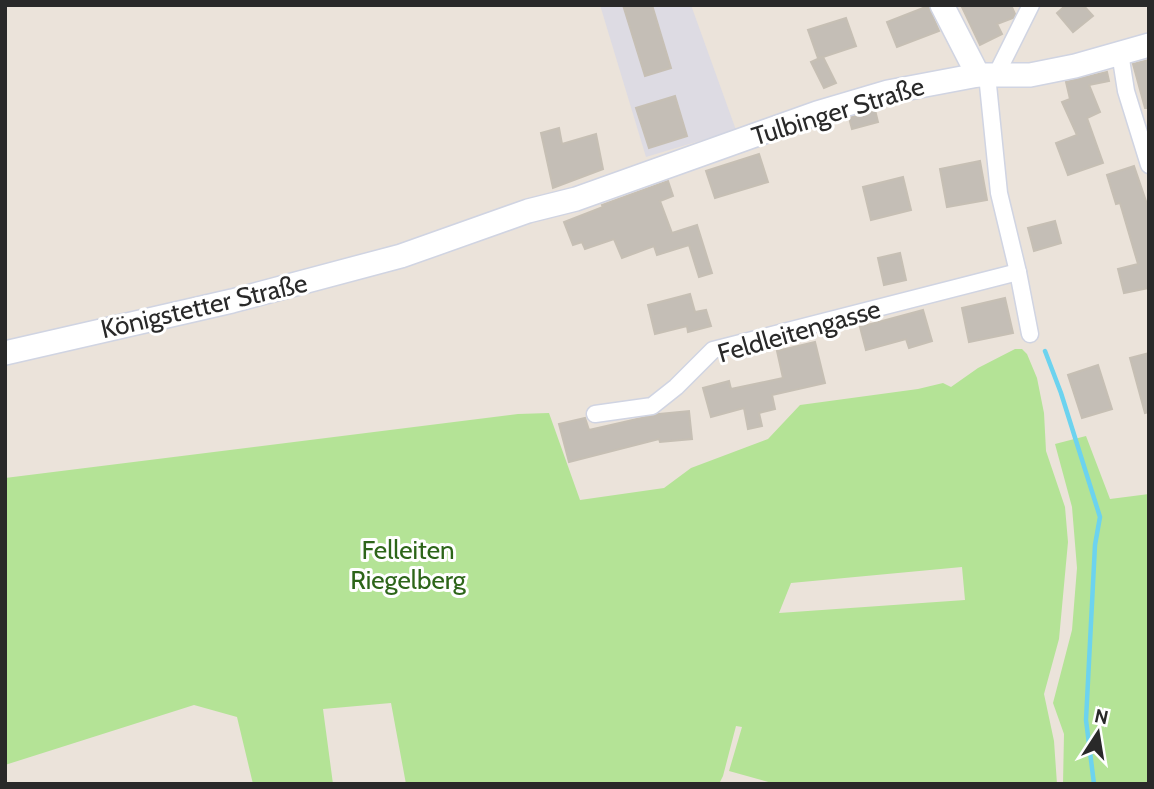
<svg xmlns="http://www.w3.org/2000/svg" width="1154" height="789" viewBox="0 0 1154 789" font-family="Cabin,sans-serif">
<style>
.industrial{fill:#dddbe3}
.green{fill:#b4e396;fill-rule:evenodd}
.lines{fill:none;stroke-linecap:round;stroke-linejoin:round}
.stream{stroke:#6cd3ef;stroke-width:4.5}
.building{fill:#c4beb6;stroke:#c6bfb4;stroke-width:2}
.minor-casing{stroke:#d0d4e2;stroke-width:19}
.secondary-casing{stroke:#d0d4e2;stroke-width:26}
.minor{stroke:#fff;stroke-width:16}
.secondary{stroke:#fff;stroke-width:23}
.labels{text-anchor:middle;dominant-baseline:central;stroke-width:6;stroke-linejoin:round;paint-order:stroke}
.street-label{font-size:26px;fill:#292929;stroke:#fff}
.park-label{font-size:26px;fill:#2d6519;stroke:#fff}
</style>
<rect width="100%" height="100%" fill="#ebe3da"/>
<!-- industrial -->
<polygon class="industrial" points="600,5 691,5 736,130 646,157"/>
<!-- green -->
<g class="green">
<path d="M1015 349H1022L1027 354 1037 378 1044 413 1046 451 1065 507 1068 542 1059 639 1044 694 1054 741 1057 784H776L729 771 742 727 736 726 723 776 719 784H406L391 703 323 709 333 784H253L237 717 194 705 5 765V478L518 414 549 413 580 500 664 488 691 468 768 439 800 405 918 389 943 383 951 387 978 368ZM962 567 965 600 779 613 791 583Z"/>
<polygon points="1086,436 1110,499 1149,494 1149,784 1063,784 1064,734 1053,703 1072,630 1077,568 1072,507 1055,444"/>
</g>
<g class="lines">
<!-- stream -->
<polyline class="stream" points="1045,351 1061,393 1100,517 1095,545 1086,720 1094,784"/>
</g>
<!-- building -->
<g class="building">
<polygon points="623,5 652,5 671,68 645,76"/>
<polygon points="961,5 1011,5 1015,14 1013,18 997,24 1002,34 980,45"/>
<polygon points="1066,5 1083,5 1093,16 1073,32 1057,13"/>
<polygon points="928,6 939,31 897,47 887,22"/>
<polygon points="846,18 856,46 823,57 836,83 824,88 811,62 822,57 818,58 808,30"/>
<polygon points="1149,60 1149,108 1145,108 1133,64"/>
<polygon points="1107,72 1109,81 1089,85 1100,112 1087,118 1103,163 1068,175 1056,143 1077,135 1062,102 1070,99 1066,82"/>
<polygon points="675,96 687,136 649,148 636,108"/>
<polygon points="875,110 878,122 852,129 849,118"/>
<polygon points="559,128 562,144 596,134 603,169 553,188 541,133"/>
<polygon points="759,154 768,182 715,198 706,171"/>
<polygon points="980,161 987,200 947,207 940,169"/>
<polygon points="1134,166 1149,210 1149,288 1124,293 1118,269 1138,264 1120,203 1116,204 1107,175"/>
<polygon points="903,177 911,210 871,220 863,187"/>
<polygon points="668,181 673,196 660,201 672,233 697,225 712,273 699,277 689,245 657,255 654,246 622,258 614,239 585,249 582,242 573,245 564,222 603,207 602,205"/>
<polygon points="1055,221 1061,243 1034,251 1028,228"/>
<polygon points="900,253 906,280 884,285 878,258"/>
<polygon points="690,294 695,312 706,310 711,326 688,332 687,326 655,334 648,305"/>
<polygon points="1005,298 1013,333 969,342 962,308"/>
<polygon points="923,310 932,341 909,348 906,339 866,350 860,327"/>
<polygon points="815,342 825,383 772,395 775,409 759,413 762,426 748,429 744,408 711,417 703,388 729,381 731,389 783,378 777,351"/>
<polygon points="1149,353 1149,412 1145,413 1130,358"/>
<polygon points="1098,365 1112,409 1082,418 1068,375"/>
<polygon points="689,411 692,439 660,442 659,439 569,462 559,424 585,418 589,430 659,414"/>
</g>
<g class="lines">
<defs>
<g id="minor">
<polyline points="1120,53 1126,91 1149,165"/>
<polyline points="987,75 999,193 1018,272 1030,334"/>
<polyline points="996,75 1031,5"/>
<polyline points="595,414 652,406 676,387 713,350 1018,272"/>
</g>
<g id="secondary">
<polyline points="942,5 978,75"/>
<polyline points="5,353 232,301 401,256 528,211 576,199 817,113 888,92 978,75 1030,75 1075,66 1149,45"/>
</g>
</defs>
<!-- minor casing -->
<use href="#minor" class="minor-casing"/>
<!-- secondary casing -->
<use href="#secondary" class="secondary-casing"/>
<!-- minor -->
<use href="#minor" class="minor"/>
<!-- secondary -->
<use href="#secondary" class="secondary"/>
</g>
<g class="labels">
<!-- street labels -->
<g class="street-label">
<text transform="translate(838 111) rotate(-17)">Tulbinger Straße</text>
<text transform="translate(204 306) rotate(-13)">Königstetter Straße</text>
<text transform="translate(799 331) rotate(-16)">Feldleitengasse</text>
</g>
<!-- park labels -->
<g class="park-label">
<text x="408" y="550">Felleiten<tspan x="408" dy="30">Riegelberg</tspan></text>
</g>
</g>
<!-- border -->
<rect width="1154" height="789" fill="none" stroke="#292929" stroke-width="14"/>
<!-- north arrow -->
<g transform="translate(1098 733) rotate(12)" stroke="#ffffff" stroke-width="5" paint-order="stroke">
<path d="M0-5L12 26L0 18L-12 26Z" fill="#292929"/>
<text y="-10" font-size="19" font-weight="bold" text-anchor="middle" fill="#292929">N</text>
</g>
</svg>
